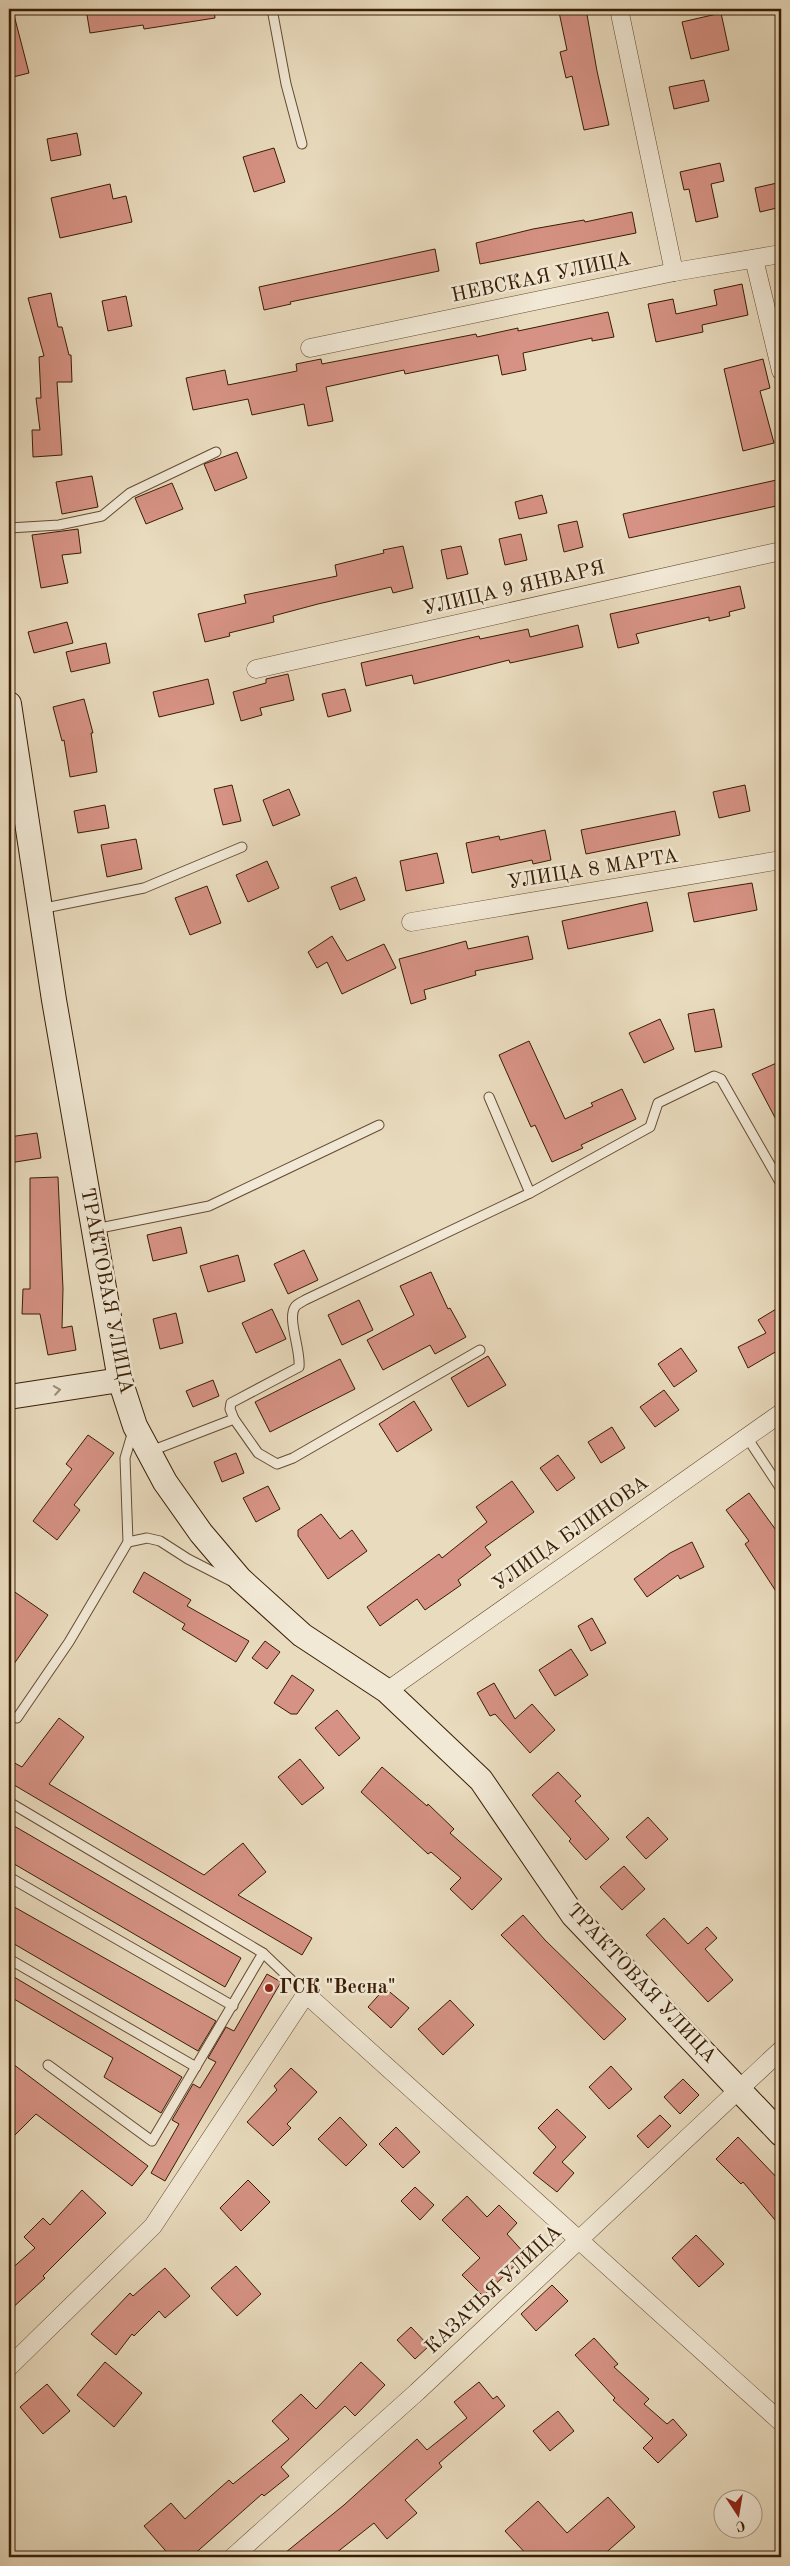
<svg xmlns="http://www.w3.org/2000/svg" width="790" height="2566" viewBox="0 0 790 2566" font-family="'Old Standard TT',serif">
<style>
.building{fill:#d69284;stroke:#391d03}
.lines{fill:none;stroke-linecap:round;stroke-linejoin:round}
.lane-casing{stroke:#654c32;stroke-width:11}
.street-casing{stroke:#654c32;stroke-width:19}
.secondary-casing{stroke:#391d03;stroke-width:26}
.lane{stroke:#f1e8d5;stroke-width:9}
.street{stroke:#f1e8d5;stroke-width:18}
.secondary{stroke:#f1e8d5;stroke-width:24}
.oneway{stroke:#9e8d76}
.poi-dot{fill:#8f2418;stroke:#f1e8d5;stroke-width:2}
.labels{text-anchor:middle;dominant-baseline:central;stroke-width:5;stroke-linejoin:round;paint-order:stroke}
.street-label{font-size:20px;fill:#391d03;stroke:#f1e8d5}
.poi-label{font-size:20px;font-weight:bold;fill:#391d03;stroke:#f1e8d5;text-anchor:start}
</style>
<rect width="100%" height="100%" fill="#e9dbbe"/>
<filter id="stains"><feTurbulence type="fractalNoise" baseFrequency=".004" numOctaves="4"/><feColorMatrix values="0 0 0 0 .2 0 0 0 0 .09 0 0 0 0 .02 0 0 0 .5 -.17"/></filter>
<radialGradient id="worn" r=".72"><stop offset=".6" stop-color="#630" stop-opacity="0"/><stop offset="1" stop-color="#630" stop-opacity=".3"/></radialGradient>
<!-- building -->
<g class="building">
<polygon points="86,9 214,9 215,18 144,29 143,25 90,33"/>
<polygon points="571,9 586,9 597,71 609,125 584,130 572,76 566,78 560,52 567,50 559,12"/>
<polygon points="721,13 729,50 691,59 682,22"/>
<polygon points="9,15 14,15 29,73 9,78"/>
<polygon points="704,80 709,101 674,109 669,87"/>
<polygon points="77,133 81,155 51,161 47,139"/>
<polygon points="274,148 285,182 254,192 243,157"/>
<polygon points="720,163 724,181 711,184 718,217 696,222 689,189 684,190 680,172"/>
<polygon points="777,183 781,207 760,212 755,188"/>
<polygon points="110,184 113,199 126,196 132,222 60,238 51,198"/>
<polygon points="632,212 636,233 480,264 476,243 533,229 584,220 585,222"/>
<polygon points="435,249 439,271 290,302 291,304 264,310 259,287"/>
<polygon points="742,284 748,315 702,325 703,332 656,342 648,304 673,299 676,314 717,305 714,290"/>
<polygon points="51,293 58,327 62,327 69,355 71,355 72,382 57,382 62,455 33,457 32,430 40,430 36,398 41,398 39,357 44,356 28,298"/>
<polygon points="126,296 132,326 108,331 102,301"/>
<polygon points="608,312 614,337 592,341 592,338 523,353 526,370 502,375 498,355 405,374 404,370 326,387 333,421 308,426 304,404 252,415 248,399 193,410 186,378 225,370 228,385 297,371 296,364 321,359 322,364 476,334 477,337 518,328 518,331"/>
<polygon points="763,359 770,388 760,391 774,443 743,451 724,369"/>
<polygon points="237,452 247,478 215,491 204,464"/>
<polygon points="92,476 98,507 62,514 56,482"/>
<polygon points="781,479 781,505 629,538 623,514"/>
<polygon points="172,483 183,509 146,524 135,498"/>
<polygon points="542,495 547,513 519,519 515,502"/>
<polygon points="577,521 583,547 564,552 558,525"/>
<polygon points="78,529 81,553 62,555 68,583 41,588 32,535"/>
<polygon points="521,534 527,560 505,565 499,539"/>
<polygon points="403,546 413,588 393,593 391,587 318,604 273,616 274,622 229,633 230,636 205,642 198,614 246,603 244,595 337,576 335,565 384,553 383,550"/>
<polygon points="461,546 468,574 447,579 441,550"/>
<polygon points="740,586 745,608 729,612 730,616 709,621 709,617 636,634 639,643 618,648 610,614"/>
<polygon points="67,622 73,643 34,653 28,632"/>
<polygon points="578,625 583,647 510,663 509,660 414,684 412,675 366,686 361,663 479,636 480,639 528,629 530,637"/>
<polygon points="106,643 110,663 71,672 66,652"/>
<polygon points="288,674 294,700 260,708 262,715 241,721 233,692 266,683 266,679"/>
<polygon points="208,679 214,704 159,717 153,692"/>
<polygon points="345,689 351,711 328,717 322,694"/>
<polygon points="84,699 93,733 91,733 97,772 70,777 64,740 62,741 53,707"/>
<polygon points="232,785 241,821 223,825 214,789"/>
<polygon points="745,785 750,811 719,818 713,792"/>
<polygon points="289,789 300,815 273,826 263,800"/>
<polygon points="105,805 109,828 78,833 74,811"/>
<polygon points="675,811 680,835 586,854 581,830"/>
<polygon points="545,830 551,860 533,864 532,860 472,873 466,843 499,836 500,840"/>
<polygon points="136,839 142,869 107,877 101,845"/>
<polygon points="437,853 444,883 406,891 400,861"/>
<polygon points="267,861 279,888 248,902 236,875"/>
<polygon points="356,877 365,900 340,910 331,887"/>
<polygon points="752,883 757,910 694,922 688,893"/>
<polygon points="207,886 221,923 190,935 175,898"/>
<polygon points="647,902 653,931 568,949 562,921"/>
<polygon points="332,936 347,961 384,944 396,968 342,994 327,962 317,968 308,952"/>
<polygon points="528,936 533,959 475,971 476,975 424,990 426,999 411,1004 399,959 466,941 468,949"/>
<polygon points="714,1009 722,1047 695,1052 688,1014"/>
<polygon points="660,1019 674,1049 644,1063 629,1033"/>
<polygon points="529,1041 565,1119 593,1106 591,1103 622,1089 636,1119 581,1145 583,1148 552,1162 535,1125 531,1127 499,1055"/>
<polygon points="781,1061 781,1129 752,1074"/>
<polygon points="37,1133 41,1158 9,1163 9,1137"/>
<polygon points="58,1177 63,1289 62,1328 72,1326 76,1350 48,1355 40,1314 22,1314 23,1289 30,1289 30,1178"/>
<polygon points="181,1227 187,1253 153,1261 147,1235"/>
<polygon points="304,1250 318,1280 288,1294 274,1264"/>
<polygon points="238,1255 245,1281 208,1292 200,1266"/>
<polygon points="431,1272 448,1309 450,1308 466,1337 435,1354 430,1345 383,1370 367,1340 414,1315 400,1286"/>
<polygon points="359,1300 373,1330 342,1345 328,1315"/>
<polygon points="781,1306 781,1357 777,1351 748,1368 738,1347 766,1333 758,1320"/>
<polygon points="272,1309 286,1339 256,1353 242,1323"/>
<polygon points="176,1313 183,1343 160,1349 153,1319"/>
<polygon points="681,1348 697,1371 674,1387 658,1364"/>
<polygon points="488,1356 506,1385 468,1407 451,1378"/>
<polygon points="340,1359 355,1389 270,1432 255,1402"/>
<polygon points="213,1380 219,1396 193,1407 186,1391"/>
<polygon points="664,1390 679,1410 655,1427 640,1407"/>
<polygon points="414,1401 432,1430 397,1452 379,1424"/>
<polygon points="612,1427 625,1448 601,1463 588,1442"/>
<polygon points="88,1435 114,1453 74,1505 80,1510 57,1540 33,1521 72,1469 66,1464"/>
<polygon points="236,1453 244,1473 222,1482 214,1462"/>
<polygon points="558,1455 575,1478 557,1491 540,1468"/>
<polygon points="512,1481 534,1512 485,1547 491,1555 458,1580 461,1585 425,1610 417,1599 380,1626 367,1607 439,1554 442,1558 487,1522 476,1507"/>
<polygon points="268,1486 280,1509 256,1522 243,1498"/>
<polygon points="749,1493 781,1537 781,1599 745,1544 749,1541 726,1510"/>
<polygon points="321,1514 340,1539 352,1530 367,1551 328,1579 298,1536 298,1530"/>
<polygon points="692,1542 704,1567 680,1579 678,1575 647,1597 634,1579 670,1553"/>
<polygon points="144,1572 191,1600 187,1606 249,1641 236,1662 182,1629 185,1624 133,1592"/>
<polygon points="9,1588 48,1615 9,1671"/>
<polygon points="592,1618 606,1643 591,1651 578,1626"/>
<polygon points="265,1641 280,1652 267,1669 252,1658"/>
<polygon points="571,1649 588,1675 555,1696 539,1670"/>
<polygon points="292,1675 314,1690 297,1714 291,1714 274,1703"/>
<polygon points="494,1683 515,1719 532,1704 555,1730 530,1753 495,1714 490,1716 477,1693"/>
<polygon points="337,1710 360,1738 339,1756 315,1728"/>
<polygon points="59,1718 84,1737 49,1784 204,1875 243,1843 266,1872 238,1895 312,1938 302,1955 9,1782 9,1760 22,1767"/>
<polygon points="300,1759 324,1788 302,1805 278,1777"/>
<polygon points="382,1767 427,1806 428,1804 454,1829 450,1833 502,1879 472,1910 450,1889 461,1878 431,1852 428,1854 361,1792"/>
<polygon points="558,1772 581,1796 575,1801 609,1839 586,1860 569,1841 571,1839 532,1795"/>
<polygon points="648,1817 668,1839 646,1859 626,1837"/>
<polygon points="9,1823 241,1958 225,1987 9,1861"/>
<polygon points="624,1866 645,1889 622,1910 600,1887"/>
<polygon points="9,1904 216,2021 198,2051 9,1941"/>
<polygon points="523,1915 545,1940 626,2019 604,2040 501,1935"/>
<polygon points="664,1918 688,1944 707,1927 717,1938 705,1949 733,1980 708,2002 646,1935"/>
<polygon points="9,1974 182,2077 161,2113 104,2077 113,2058 9,1996"/>
<polygon points="267,1974 281,1982 165,2181 151,2173 179,2124 172,2120 193,2084 200,2088 216,2062 208,2058 226,2027 234,2031"/>
<polygon points="385,1988 409,2008 391,2028 368,2007"/>
<polygon points="450,2000 474,2025 443,2055 418,2029"/>
<polygon points="9,2061 148,2166 132,2186 36,2114 9,2141"/>
<polygon points="611,2066 632,2089 609,2109 589,2087"/>
<polygon points="291,2068 317,2092 287,2124 291,2128 273,2146 247,2122 277,2090 274,2086"/>
<polygon points="683,2079 699,2095 680,2114 664,2097"/>
<polygon points="557,2109 586,2137 562,2162 574,2173 557,2192 533,2173 556,2147 538,2128"/>
<polygon points="660,2115 671,2126 648,2148 637,2136"/>
<polygon points="340,2117 367,2145 346,2166 318,2139"/>
<polygon points="396,2127 420,2152 403,2168 379,2144"/>
<polygon points="738,2137 781,2182 781,2227 743,2182 741,2184 716,2159"/>
<polygon points="248,2180 270,2202 241,2231 220,2208"/>
<polygon points="415,2187 434,2205 420,2220 401,2201"/>
<polygon points="82,2190 106,2213 43,2276 45,2278 9,2311 9,2271 35,2248 24,2237 43,2218 50,2225"/>
<polygon points="467,2196 487,2217 499,2205 517,2223 507,2234 526,2255 483,2296 462,2275 480,2258 442,2220"/>
<polygon points="696,2235 724,2264 699,2287 672,2258"/>
<polygon points="236,2266 261,2294 237,2316 211,2288"/>
<polygon points="165,2268 190,2296 165,2318 159,2311 134,2336 132,2334 116,2355 91,2334 130,2293 133,2296"/>
<polygon points="552,2285 568,2301 536,2331 521,2314"/>
<polygon points="411,2327 429,2346 415,2359 397,2340"/>
<polygon points="594,2338 618,2364 614,2367 649,2399 644,2404 667,2424 673,2419 687,2435 658,2463 643,2448 653,2438 613,2400 615,2398 575,2355"/>
<polygon points="105,2362 142,2393 114,2427 77,2395"/>
<polygon points="361,2362 385,2385 355,2416 345,2406 281,2467 289,2476 264,2496 262,2494 191,2557 171,2557 144,2526 171,2503 185,2519 229,2480 233,2484 289,2439 272,2421 301,2394 316,2409"/>
<polygon points="479,2382 493,2399 497,2396 505,2406 439,2463 442,2467 405,2500 417,2513 387,2539 374,2523 331,2557 280,2557 344,2505 417,2439 427,2450 467,2418 454,2402"/>
<polygon points="47,2384 70,2411 43,2434 20,2407"/>
<polygon points="558,2411 574,2431 550,2451 533,2431"/>
<polygon points="608,2497 635,2527 601,2557 529,2557 505,2531 538,2501 567,2533"/>
</g>
<g class="lines">
<defs>
<g id="lane">
<polyline points="272,9 286,84 302,144"/>
<polyline points="9,528 59,525 102,516 130,493 216,452"/>
<polyline points="40,909 144,888 242,847"/>
<polyline points="489,1097 530,1193"/>
<polyline points="95,1229 209,1206 379,1125"/>
<path d="M234 1419 230 1409 231 1403 299 1367C301 1350 287 1319 295 1307 297 1304 302 1302 305 1300L530 1193 650 1127 658 1103 714 1076 721 1079 781 1184"/>
<polyline points="746,1436 781,1489"/>
<polyline points="151,1451 234,1419 258,1453 277,1464 293,1458 480,1350"/>
<polyline points="128,1542 147,1538 160,1541 188,1559 233,1582"/>
<polyline points="17,1718 69,1642 128,1542 125,1458 133,1431"/>
<polyline points="9,1802 263,1953 306,1994"/>
<polyline points="9,1877 233,2006"/>
<polyline points="9,1959 196,2067"/>
<polyline points="48,2065 152,2141 263,1953"/>
</g>
<g id="street">
<polyline points="619,9 674,272"/>
<polyline points="754,259 781,371"/>
<polyline points="310,348 674,272 781,254"/>
<polyline points="256,669 781,551"/>
<polyline points="411,922 781,860"/>
<polyline points="387,1691 781,1413"/>
<polyline points="9,2367 153,2226 306,1994 781,2422"/>
<polyline points="233,2557 417,2392 781,2050"/>
</g>
<g id="secondary">
<polyline points="9,704 54,1000 120,1380 135,1426 165,1482 201,1533 240,1579 302,1635 387,1691 481,1780 573,1915 781,2134"/>
<polyline points="9,1397 120,1380"/>
</g>
</defs>
<!-- lane casing -->
<use href="#lane" class="lane-casing"/>
<!-- street casing -->
<use href="#street" class="street-casing"/>
<!-- secondary casing -->
<use href="#secondary" class="secondary-casing"/>
<!-- lane -->
<use href="#lane" class="lane"/>
<!-- street -->
<use href="#street" class="street"/>
<!-- secondary -->
<use href="#secondary" class="secondary"/>
</g>
<!-- one-way arrows -->
<defs><path id="oneway-chevron" d="M-2-3.5L2.5 0L-2 3.5" fill="none" stroke-width="1.6" stroke-linecap="round" stroke-linejoin="round" transform="scale(1.25)"/></defs>
<use class="oneway" href="#oneway-chevron" transform="translate(57 1390) rotate(-9)"/>
<!-- markers -->
<circle class="poi-dot" cx="269" cy="1988" r="5"/>
<g class="labels">
<!-- street labels -->
<g class="street-label">
<text transform="translate(541 278) rotate(-12)">НЕВСКАЯ УЛИЦА</text>
<text transform="translate(514 589) rotate(-13)">УЛИЦА 9 ЯНВАРЯ</text>
<text transform="translate(593 870) rotate(-9)">УЛИЦА 8 МАРТА</text>
<text transform="translate(106 1291) rotate(79)">ТРАКТОВАЯ УЛИЦА</text>
<text transform="translate(571 1534) rotate(-35)">УЛИЦА БЛИНОВА</text>
<text transform="translate(641 1984) rotate(47)">ТРАКТОВАЯ УЛИЦА</text>
<text transform="translate(494 2290) rotate(-43)">КАЗАЧЬЯ УЛИЦА</text>
</g>
<!-- poi labels -->
<g class="poi-label">
<text x="279" y="1988">ГСК "Весна"</text>
</g>
</g>
<!-- margin -->
<rect width="790" height="2566" fill="none" stroke="#e9dbbe" stroke-width="30"/>
<rect x="10" y="10" width="770" height="2546" fill="none" stroke="#391d03" stroke-width="2.5"/>
<rect x="15" y="15" width="760" height="2536" fill="none" stroke="#391d03"/>
<!-- north arrow -->
<g transform="translate(738 2514) rotate(168)"><circle r="24" fill="#f1e8d5" stroke="#a79781"/>
<path d="M0-4L9 19L0 12L-9 19Z" fill="#8f2418"/>
<text y="-8" font-size="14" font-weight="bold" text-anchor="middle" fill="#391d03">С</text>
</g>
<rect width="100%" height="100%" filter="url(#stains)"/>
<rect width="100%" height="100%" fill="url(#worn)"/>
</svg>
